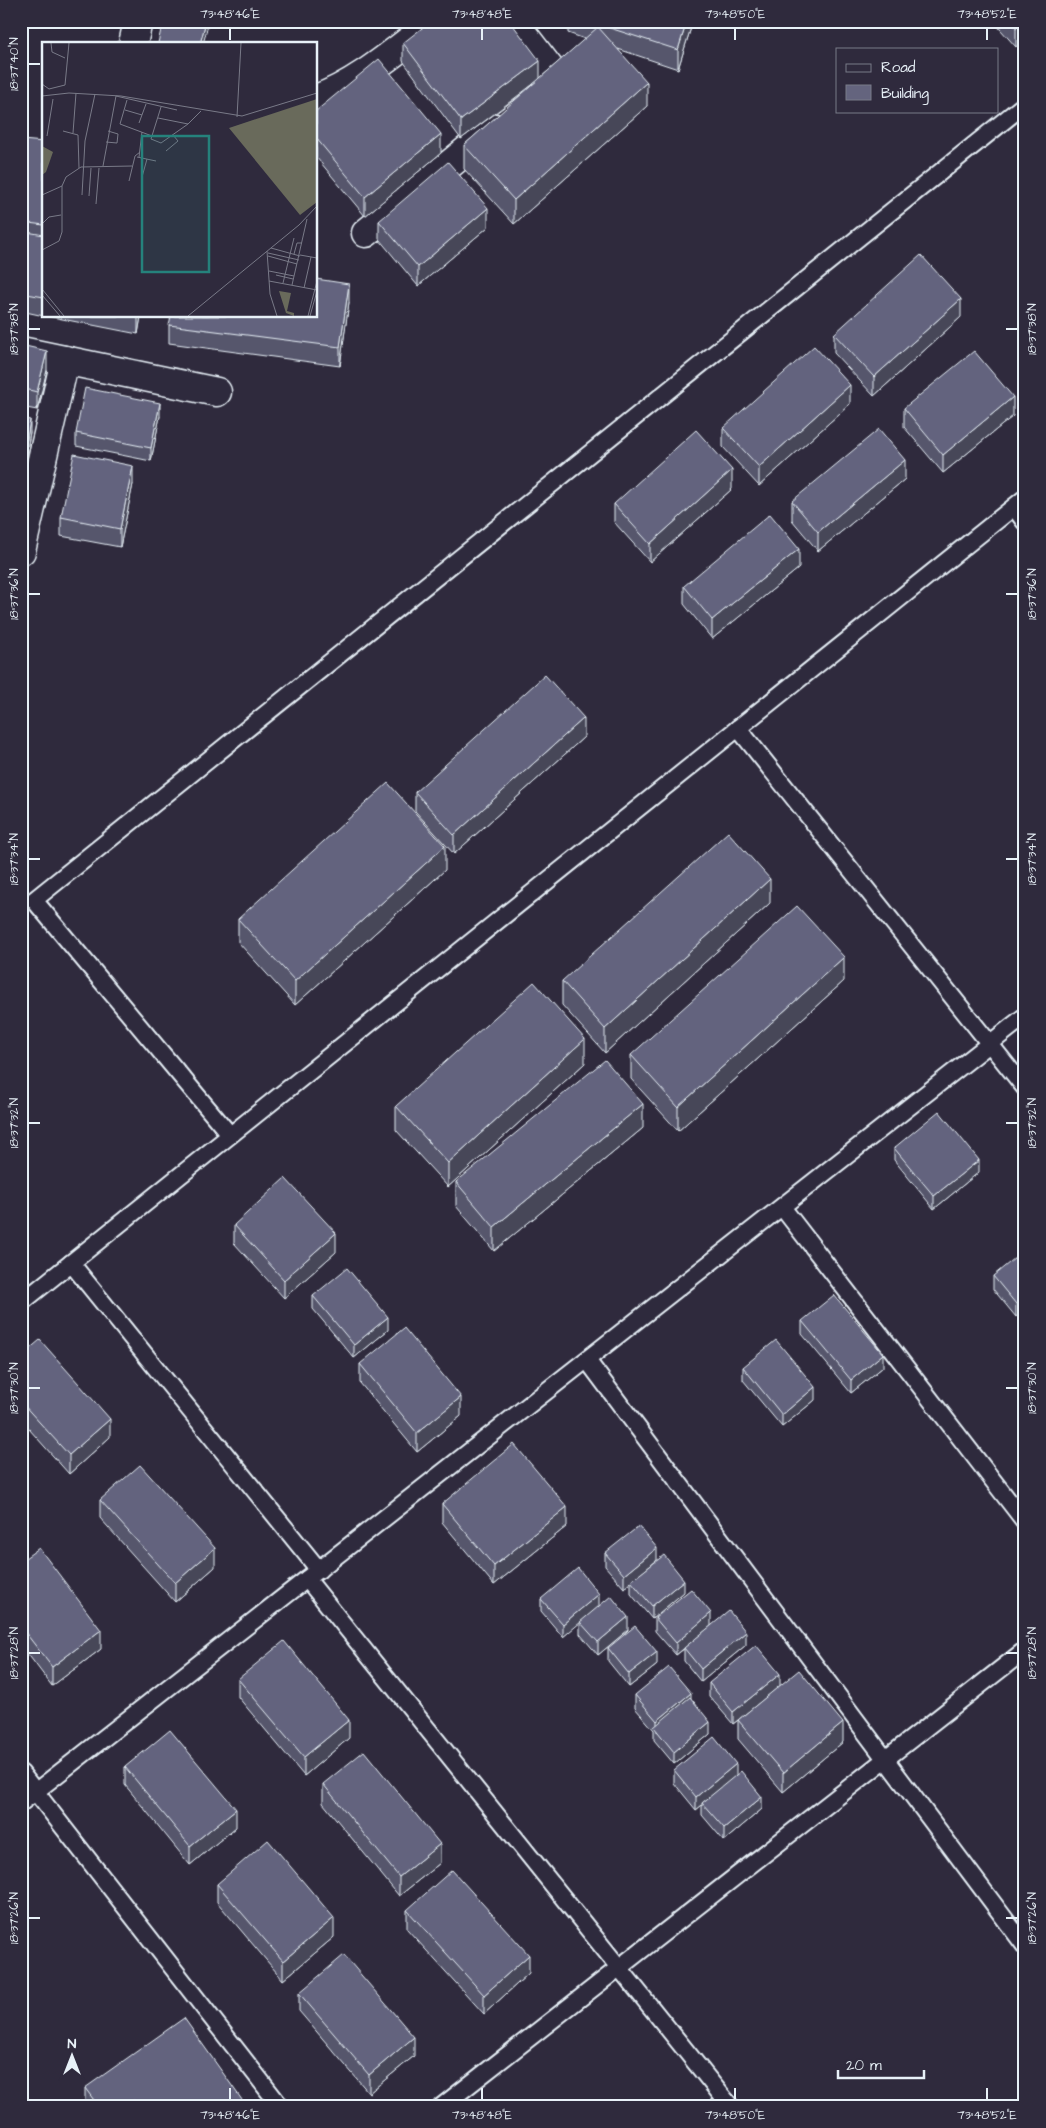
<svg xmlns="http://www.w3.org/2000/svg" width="1046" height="2128" viewBox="0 0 1046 2128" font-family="'Architects Daughter',sans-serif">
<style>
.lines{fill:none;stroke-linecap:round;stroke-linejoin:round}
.service-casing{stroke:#e8f1f8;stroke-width:20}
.minor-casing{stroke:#e8f1f8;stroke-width:31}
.service{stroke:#2f2a3d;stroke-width:16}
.minor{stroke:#2f2a3d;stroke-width:28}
.wall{fill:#56566c;stroke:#e8f1f8}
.shaded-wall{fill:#464658;stroke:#e8f1f8}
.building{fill:#64647e;stroke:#e8f1f8}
.ticks{fill:none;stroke:#e8f1f8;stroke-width:2}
.inset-road{fill:none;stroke:#797a88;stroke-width:1}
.view{fill:#25827c;fill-opacity:0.15;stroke:#25827c;stroke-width:2.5}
.inset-edge{fill:none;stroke:#e8f1f8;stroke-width:2.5}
.neatline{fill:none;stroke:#e8f1f8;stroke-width:2}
.ticks-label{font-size:12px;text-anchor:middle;fill:#e8f1f8}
</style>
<rect width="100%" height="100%" fill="#2f2a3d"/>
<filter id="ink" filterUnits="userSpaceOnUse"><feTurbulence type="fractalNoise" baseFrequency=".02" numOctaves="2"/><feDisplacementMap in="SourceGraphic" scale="10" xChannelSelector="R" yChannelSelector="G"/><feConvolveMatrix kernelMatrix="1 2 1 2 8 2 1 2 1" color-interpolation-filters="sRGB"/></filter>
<g filter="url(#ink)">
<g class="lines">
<defs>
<g id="service">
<polyline points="1014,507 1025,522"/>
<polyline points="738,728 1025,1088"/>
<polyline points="230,1135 34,900 1025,104"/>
<polyline points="782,1207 1025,1522"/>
<polyline points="71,1263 319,1570"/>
<polyline points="21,1303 1025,498"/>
<polyline points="587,1360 1025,1946"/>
<polyline points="307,1579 731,2107"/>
<polyline points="21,1773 281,2107"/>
<polyline points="21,1803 1025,1016"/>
<polyline points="441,2107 1025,1650"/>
</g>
<g id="minor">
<polyline points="513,21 557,78 535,95"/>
<polyline points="133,44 138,21"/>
<path d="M316 99C360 83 397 49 435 21"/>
<polyline points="366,233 494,128"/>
<polyline points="21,351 217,392"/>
<polyline points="21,551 65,360"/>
</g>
</defs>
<!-- service casing -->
<use href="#service" class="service-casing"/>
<!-- minor casing -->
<use href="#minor" class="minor-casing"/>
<!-- service -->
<use href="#service" class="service"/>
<!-- minor -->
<use href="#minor" class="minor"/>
</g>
<!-- wall -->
<g class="wall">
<polygon points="568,21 693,21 678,69 618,49 647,106 514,224 464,169 464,145 530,88 461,139 403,61 403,43 540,78 585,39 568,33"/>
<polygon points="993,21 1025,21 1016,47"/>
<polygon points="316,111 441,153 365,216 316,157"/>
<polygon points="44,142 44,316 21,311 21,147"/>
<polygon points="379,221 488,227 418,286 379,239"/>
<polygon points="349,302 340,366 169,343 169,325"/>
<polygon points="47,316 141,316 138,334"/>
<polygon points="961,317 874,396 834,353 834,334"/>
<polygon points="21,345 47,370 37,410 21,407"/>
<polygon points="850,404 759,486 723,447 723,428"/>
<polygon points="904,408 1013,416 943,473 904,427"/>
<polygon points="160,416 151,461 76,446 76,433"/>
<polygon points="21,418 30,432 22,481 22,493 21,498"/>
<polygon points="905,479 818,551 792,520 792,501"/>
<polygon points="133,484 120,547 61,536 61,517"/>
<polygon points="732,489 650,562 614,522 614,504"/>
<polygon points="799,568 712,639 684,604 684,586"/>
<polygon points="584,737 454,854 415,811 415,792"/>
<polygon points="445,870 295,1005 238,942 238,919"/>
<polygon points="770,903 605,1053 562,1005 562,981"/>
<polygon points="844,981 678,1131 631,1079 631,1055"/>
<polygon points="585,1063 448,1187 396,1130 396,1106"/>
<polygon points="643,1128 494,1251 456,1206 456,1182"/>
<polygon points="894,1148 979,1172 934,1209 894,1160"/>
<polygon points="234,1225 336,1252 284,1298 234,1243"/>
<polygon points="1025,1270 1016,1317 993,1289 993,1276"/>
<polygon points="313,1296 388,1330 354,1358 313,1309"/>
<polygon points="802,1321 883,1367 851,1393 802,1334"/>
<polygon points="21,1356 110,1437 69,1474 21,1420"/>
<polygon points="360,1364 461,1416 417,1452 360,1383"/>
<polygon points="743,1367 815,1400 782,1427 743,1380"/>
<polygon points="100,1500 215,1567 175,1602 100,1518"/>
<polygon points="442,1504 567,1526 494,1585 442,1522"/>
<polygon points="605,1553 657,1560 624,1588 605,1566"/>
<polygon points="21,1561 101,1649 52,1686 21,1645"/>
<polygon points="631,1581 684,1592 652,1619 631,1594"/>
<polygon points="541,1599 599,1606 628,1630 598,1655 580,1634 580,1622 563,1637 541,1611"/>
<polygon points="655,1618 711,1626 746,1645 701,1682 684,1661 684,1649 676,1655 655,1631"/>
<polygon points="608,1648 657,1665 629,1687 608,1661"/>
<polygon points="238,1679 349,1738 304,1776 238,1697"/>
<polygon points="709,1683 843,1742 783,1792 738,1739 738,1720 733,1724 709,1696"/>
<polygon points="635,1695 691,1699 710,1734 674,1764 654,1740 654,1730 635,1708"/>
<polygon points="125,1767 236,1827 190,1865 125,1785"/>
<polygon points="674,1770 736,1775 762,1809 724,1841 702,1815 702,1805 696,1810 674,1783"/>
<polygon points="323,1784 440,1863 399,1896 323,1803"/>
<polygon points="217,1884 334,1937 283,1980 217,1902"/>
<polygon points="407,1910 529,1973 484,2014 407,1929"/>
<polygon points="299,1993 414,2056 369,2093 299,2011"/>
<polygon points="85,2088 247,2107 85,2107"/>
</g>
<!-- shaded-wall -->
<g class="shaded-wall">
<polygon points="206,21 209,21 203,44 200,44"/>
<polygon points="687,21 693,21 678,69 678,50"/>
<polygon points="1023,21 1025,21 1025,39 1016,47 1016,28"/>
<polygon points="540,61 540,79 461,139 461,120"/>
<polygon points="647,82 647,106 514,224 514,200"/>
<polygon points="441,134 441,153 365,216 365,197"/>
<polygon points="488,208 488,227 418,286 418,267"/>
<polygon points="349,284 349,302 340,366 340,347"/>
<polygon points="961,299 961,317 874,396 874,377"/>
<polygon points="138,316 141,316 138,334"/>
<polygon points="47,351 47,370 37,410 37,392"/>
<polygon points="850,385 850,404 759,486 759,467"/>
<polygon points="1013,397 1013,416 943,473 943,455"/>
<polygon points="160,403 160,416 151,461 151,448"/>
<polygon points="30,420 30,432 22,481 22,468"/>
<polygon points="905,460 905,479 818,551 818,532"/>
<polygon points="133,466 133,484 120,547 120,529"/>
<polygon points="732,470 732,489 650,562 650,544"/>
<polygon points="22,481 22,493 21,498 21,485"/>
<polygon points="799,549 799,568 712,639 712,620"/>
<polygon points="584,718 584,737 454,854 454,835"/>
<polygon points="445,846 445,870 295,1005 295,981"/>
<polygon points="770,879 770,903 605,1053 605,1029"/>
<polygon points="844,957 844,981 678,1131 678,1107"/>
<polygon points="585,1039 585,1063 448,1187 448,1163"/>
<polygon points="643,1104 643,1128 494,1251 494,1227"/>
<polygon points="979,1160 979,1172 934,1209 934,1196"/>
<polygon points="336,1233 336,1252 284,1298 284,1280"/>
<polygon points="1025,1297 1025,1310 1016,1317 1016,1304"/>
<polygon points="388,1317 388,1330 354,1358 354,1345"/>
<polygon points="883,1354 883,1367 851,1393 851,1380"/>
<polygon points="815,1387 815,1400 782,1427 782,1415"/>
<polygon points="461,1397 461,1416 417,1452 417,1433"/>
<polygon points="110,1419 110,1437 69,1474 69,1455"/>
<polygon points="567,1507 567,1526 494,1585 494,1566"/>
<polygon points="215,1548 215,1567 175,1602 175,1583"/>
<polygon points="657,1548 657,1560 624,1588 624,1575"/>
<polygon points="684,1580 684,1592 652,1619 652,1606"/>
<polygon points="599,1594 599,1607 563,1637 563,1624"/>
<polygon points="711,1613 711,1626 676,1655 676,1643"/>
<polygon points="628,1617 628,1630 598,1655 598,1642"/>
<polygon points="101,1630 101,1649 52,1686 52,1667"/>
<polygon points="746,1632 746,1645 701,1682 701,1669"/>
<polygon points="657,1652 657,1665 629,1687 629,1674"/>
<polygon points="780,1674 780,1686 733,1724 733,1712"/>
<polygon points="691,1693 691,1706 657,1732 657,1721"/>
<polygon points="349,1720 349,1738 304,1776 304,1757"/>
<polygon points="710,1722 710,1734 674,1764 674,1752"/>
<polygon points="843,1723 843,1742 783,1792 783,1773"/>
<polygon points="736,1764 736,1777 702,1803 702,1805 696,1810 696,1797"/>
<polygon points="762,1797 762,1809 724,1841 724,1828"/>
<polygon points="236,1809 236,1827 190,1865 190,1846"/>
<polygon points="440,1844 440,1863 399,1896 399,1877"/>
<polygon points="334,1918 334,1937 283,1980 283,1961"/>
<polygon points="529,1955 529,1973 484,2014 484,1995"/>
<polygon points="414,2037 414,2056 369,2093 369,2075"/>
<polygon points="134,2100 134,2107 124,2107"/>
</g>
<!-- building -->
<g class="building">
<polygon points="163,21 206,21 200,44 161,44 158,43"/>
<polygon points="431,21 510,21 540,61 461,120 403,43"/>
<polygon points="588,21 687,21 678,50"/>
<polygon points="1010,21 1023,21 1016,28"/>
<polygon points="598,27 647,82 514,200 464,145"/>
<polygon points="379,59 441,134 365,197 316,138 316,111"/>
<polygon points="22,140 44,142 44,225 21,222 21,147"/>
<polygon points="448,162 488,208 418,267 379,221"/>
<polygon points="21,231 44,235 44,297 21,293"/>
<polygon points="921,255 961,299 874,377 834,334"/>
<polygon points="316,279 349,284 340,347 169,325 171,316 316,316"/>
<polygon points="21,345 47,351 37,392 21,388"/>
<polygon points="814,346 850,385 759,467 723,428"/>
<polygon points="974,351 1013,397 943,455 904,408"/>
<polygon points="85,388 160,403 151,448 76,433"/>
<polygon points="21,418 30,420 22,468 21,468"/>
<polygon points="879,429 905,460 818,532 792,501"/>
<polygon points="696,430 732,470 650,544 614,504"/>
<polygon points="74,454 133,466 120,529 61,517"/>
<polygon points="770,514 799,549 712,620 684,586"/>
<polygon points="545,675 584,718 454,835 415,792"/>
<polygon points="388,783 445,846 295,981 238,919"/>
<polygon points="728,832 770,879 605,1029 562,981"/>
<polygon points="797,906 844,957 678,1107 631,1055"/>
<polygon points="534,982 585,1039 448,1163 396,1106"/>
<polygon points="605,1060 643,1104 494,1227 456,1182"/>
<polygon points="939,1111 979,1160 934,1196 894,1148"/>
<polygon points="285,1178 336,1233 284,1280 234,1225"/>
<polygon points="1015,1258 1025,1270 1025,1297 1016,1304 993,1276"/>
<polygon points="347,1268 388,1317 354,1345 313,1296"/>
<polygon points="834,1295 883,1354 851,1380 802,1321"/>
<polygon points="404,1328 461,1397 417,1433 360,1364"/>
<polygon points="40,1340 110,1419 69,1455 21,1402 21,1356"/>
<polygon points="776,1340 815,1387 782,1415 743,1367"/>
<polygon points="514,1444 567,1507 494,1566 442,1504"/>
<polygon points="140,1465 215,1548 175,1583 100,1500"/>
<polygon points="639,1526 657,1548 624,1575 605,1553"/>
<polygon points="39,1548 101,1630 52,1667 21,1627 21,1561"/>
<polygon points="664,1555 684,1580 652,1606 631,1581"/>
<polygon points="578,1568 599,1594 563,1624 541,1599"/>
<polygon points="691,1589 711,1613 676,1643 655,1618"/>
<polygon points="611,1596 628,1617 598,1642 580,1622"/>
<polygon points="729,1611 746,1632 701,1669 684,1648"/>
<polygon points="635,1626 657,1652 629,1674 608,1648"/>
<polygon points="284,1641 349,1720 304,1757 238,1679"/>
<polygon points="756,1645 780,1674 733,1712 709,1683"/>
<polygon points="669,1667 691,1693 657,1721 635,1695"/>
<polygon points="799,1670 843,1723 783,1773 738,1720"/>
<polygon points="690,1697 710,1722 674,1752 654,1727"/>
<polygon points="170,1730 236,1809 190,1846 125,1767"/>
<polygon points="714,1737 736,1764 696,1797 674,1770"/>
<polygon points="364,1751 440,1844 399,1877 323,1784"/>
<polygon points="741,1771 762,1797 724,1828 702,1803"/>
<polygon points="268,1840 334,1918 283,1961 217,1884"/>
<polygon points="452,1870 529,1955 484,1995 407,1910"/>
<polygon points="344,1955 414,2037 369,2075 299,1993"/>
<polygon points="184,2018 247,2107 139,2107 134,2100 124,2107 99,2107 85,2088"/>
</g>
</g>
<!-- ticks -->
<path class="ticks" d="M230 28V40M482 28V40M735 28V40M987 28V40M28 64H40M28 329H40M1006 329H1018M28 594H40M1006 594H1018M28 859H40M1006 859H1018M28 1123H40M1006 1123H1018M28 1388H40M1006 1388H1018M28 1653H40M1006 1653H1018M28 1918H40M1006 1918H1018M230 2088V2100M482 2088V2100M735 2088V2100M987 2088V2100"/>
<!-- overview -->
<g transform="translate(42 42)">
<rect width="275" height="275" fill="#2f2a3d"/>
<path d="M275 57V160L258 173 187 86ZM0 104 11 110 4 130 0 133ZM237 249 249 251 245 269 252 271V274L244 271Z" fill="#696a5b"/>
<path class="inset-road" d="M9 1 10 10 23 16M0 42 7 47 23 43 27 1M0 54 27 51 79 54 200 74 275 51M74 54 135 68M85 58 78 82 110 94M119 65 109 97 119 101 146 82 159 69M83 68 100 73M195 75 199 1M116 76 146 82M97 81 104 62M21 89 36 93 37 126M31 91 34 51M5 94 11 57M64 100 75 101 76 92 66 89M124 109 136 99 131 93M95 115 114 119M97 115 100 90M61 124 74 54M100 135 105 117M87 139 93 114 98 110M0 153 20 144M40 153 43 99 53 52M47 154 49 126M54 162 57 126M0 182 7 175 19 173M229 206 258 214M0 208 17 199 20 190V144L24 135 39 125 90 124M225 209 228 252 235 274M226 211 257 218M252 212 255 201H260M258 213 275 216M226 214 255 222M227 229 252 234M234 233 251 237M227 239 275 248M241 241 252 196M250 243 265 177M262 246 269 215M0 247 22 274M0 253 18 274M146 274 257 183 275 164M266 274 275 239M268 274 275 249"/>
<path class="view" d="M100 94H167V230H100Z"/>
<rect width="275" height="275" class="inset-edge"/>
</g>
<!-- margin -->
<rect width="1046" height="2128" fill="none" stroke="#2f2a3d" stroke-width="55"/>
<!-- legend -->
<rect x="836" y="48" width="162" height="65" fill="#2f2a3d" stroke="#797a88"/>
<rect x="846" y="64" width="25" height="8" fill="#2f2a3d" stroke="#797a88"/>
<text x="881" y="72" font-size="15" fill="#e8f1f8">Road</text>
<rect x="846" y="85" width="25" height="15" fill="#64647e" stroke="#797a88"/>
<text x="881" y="98" font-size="15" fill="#e8f1f8">Building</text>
<!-- north arrow -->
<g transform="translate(72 2056)" stroke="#2f2a3d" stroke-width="4" paint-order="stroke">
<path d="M0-4L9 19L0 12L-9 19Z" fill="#e8f1f8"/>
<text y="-8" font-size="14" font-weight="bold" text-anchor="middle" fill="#e8f1f8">N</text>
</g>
<!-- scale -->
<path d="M838 2070v8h86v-8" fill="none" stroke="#e8f1f8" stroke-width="2.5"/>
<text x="846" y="2070" font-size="15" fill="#e8f1f8" stroke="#2f2a3d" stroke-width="4" paint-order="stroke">20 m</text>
<rect x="28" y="28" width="990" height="2072" class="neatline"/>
<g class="ticks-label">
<text x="230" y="18">73°48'46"E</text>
<text x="482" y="18">73°48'48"E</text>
<text x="735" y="18">73°48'50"E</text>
<text x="987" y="18">73°48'52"E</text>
<text transform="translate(14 64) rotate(-90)" y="4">18°37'40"N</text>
<text transform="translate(14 329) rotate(-90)" y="4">18°37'38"N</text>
<text transform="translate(1032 329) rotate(-90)" y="4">18°37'38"N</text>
<text transform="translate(14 594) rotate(-90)" y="4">18°37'36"N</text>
<text transform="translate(1032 594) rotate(-90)" y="4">18°37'36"N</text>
<text transform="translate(14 859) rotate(-90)" y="4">18°37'34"N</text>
<text transform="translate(1032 859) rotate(-90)" y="4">18°37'34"N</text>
<text transform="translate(14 1123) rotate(-90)" y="4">18°37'32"N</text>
<text transform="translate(1032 1123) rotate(-90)" y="4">18°37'32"N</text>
<text transform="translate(14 1388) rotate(-90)" y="4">18°37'30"N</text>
<text transform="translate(1032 1388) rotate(-90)" y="4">18°37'30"N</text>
<text transform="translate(14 1653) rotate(-90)" y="4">18°37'28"N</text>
<text transform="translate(1032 1653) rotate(-90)" y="4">18°37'28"N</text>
<text transform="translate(14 1918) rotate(-90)" y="4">18°37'26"N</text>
<text transform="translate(1032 1918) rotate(-90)" y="4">18°37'26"N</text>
<text x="230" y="2119">73°48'46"E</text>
<text x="482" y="2119">73°48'48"E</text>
<text x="735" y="2119">73°48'50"E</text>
<text x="987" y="2119">73°48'52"E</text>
</g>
</svg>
